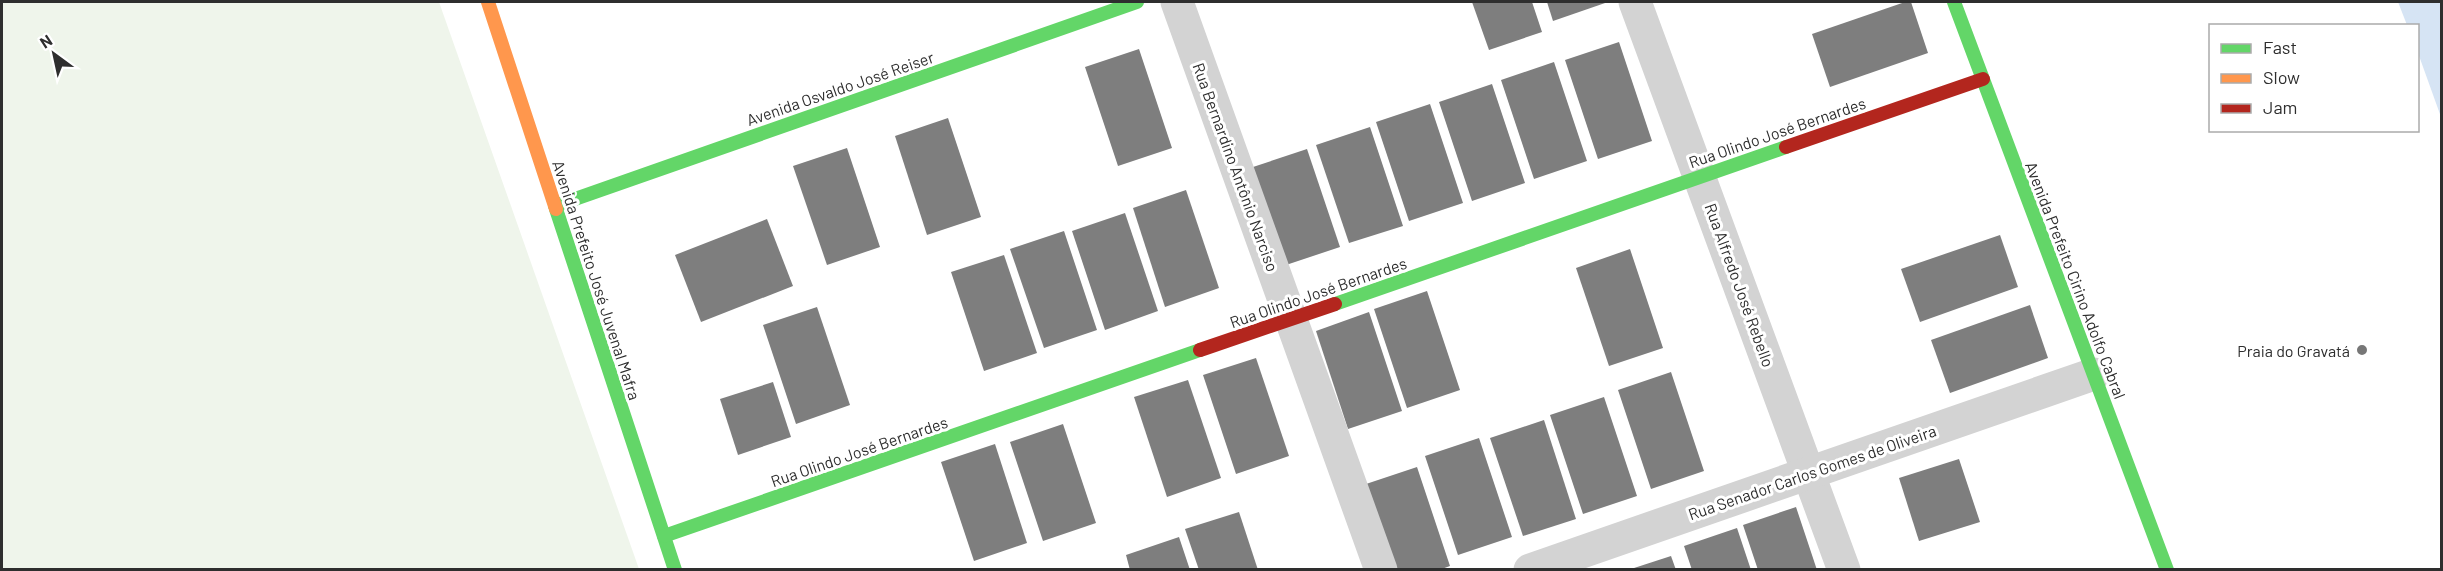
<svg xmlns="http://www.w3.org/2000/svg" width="2443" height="571" viewBox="0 0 2443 571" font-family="Barlow,sans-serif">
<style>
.green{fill:#eff5eb}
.water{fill:#d6e4f4}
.building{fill:#7e7e7e}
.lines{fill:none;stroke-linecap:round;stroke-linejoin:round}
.street{stroke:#d3d3d3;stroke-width:33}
.fast{stroke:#63d668;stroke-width:14}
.slow{stroke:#ff974d;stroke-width:14}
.jam{stroke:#b3261e;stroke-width:14}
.poi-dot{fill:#777;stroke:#fff;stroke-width:2}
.labels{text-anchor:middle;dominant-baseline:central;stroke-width:6;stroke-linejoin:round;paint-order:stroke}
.street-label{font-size:16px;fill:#2e2e2e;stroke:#fff}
.poi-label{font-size:16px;fill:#2e2e2e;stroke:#fff;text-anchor:end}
</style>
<rect width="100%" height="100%" fill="#fff"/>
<!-- green -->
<polygon class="green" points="2,2 439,2 639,569 2,569"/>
<!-- water -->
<polygon class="water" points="2398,2 2441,2 2441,117 2418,53 2418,26 2407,25"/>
<!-- building -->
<g class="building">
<polygon points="1472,2 1532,2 1542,32 1489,50"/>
<polygon points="1547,2 1608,2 1553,21"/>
<polygon points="1905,2 1911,2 1928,53 1830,87 1812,34"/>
<polygon points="1619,42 1652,141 1598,159 1565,60"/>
<polygon points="1139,49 1172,148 1118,166 1085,67"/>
<polygon points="1554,62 1587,161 1534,179 1501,80"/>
<polygon points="1492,84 1525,183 1472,201 1439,102"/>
<polygon points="1430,104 1463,203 1409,221 1376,122"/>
<polygon points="948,118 981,217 927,235 895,136"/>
<polygon points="1370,127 1403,226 1349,243 1316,145"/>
<polygon points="847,148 880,247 827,265 793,166"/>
<polygon points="1307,149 1340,247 1286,265 1253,167"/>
<polygon points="1186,190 1219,288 1165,307 1133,208"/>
<polygon points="1125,213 1158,311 1105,330 1072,231"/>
<polygon points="767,219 793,286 701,322 675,255"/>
<polygon points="1064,231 1097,330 1044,348 1010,249"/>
<polygon points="2000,235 2018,287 1920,322 1901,269"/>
<polygon points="1630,249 1663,348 1609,366 1576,268"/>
<polygon points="1004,255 1037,353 984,371 951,272"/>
<polygon points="1427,291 1460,390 1407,408 1374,309"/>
<polygon points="2030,305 2048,358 1950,393 1931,340"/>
<polygon points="817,307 850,405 796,424 763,325"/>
<polygon points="1369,312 1402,411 1348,429 1316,331"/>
<polygon points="1256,358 1289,456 1236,474 1203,375"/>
<polygon points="1671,372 1704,471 1651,489 1618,390"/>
<polygon points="1188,380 1221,478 1167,497 1134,397"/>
<polygon points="773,382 791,437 738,455 720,399"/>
<polygon points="1604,397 1637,496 1583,514 1550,415"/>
<polygon points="1544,420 1576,519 1523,536 1490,438"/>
<polygon points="1063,424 1096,523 1043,541 1010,442"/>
<polygon points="1479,438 1512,537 1458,555 1425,456"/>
<polygon points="995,444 1027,543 974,561 941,462"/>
<polygon points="1959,459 1980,522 1919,541 1899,478"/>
<polygon points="1417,467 1450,566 1439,570 1391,570 1363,485"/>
<polygon points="1796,507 1817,570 1758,570 1743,525"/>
<polygon points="1239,512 1258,570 1199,570 1185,529"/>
<polygon points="1737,528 1751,570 1692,570 1684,546"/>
<polygon points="1179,537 1190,570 1130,570 1126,555"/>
<polygon points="1671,556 1676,570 1631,570 1631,569"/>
</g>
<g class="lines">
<!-- street -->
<g class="street">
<polyline points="1177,2 1381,570"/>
<polyline points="1635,2 1844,570"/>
<polyline points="1530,570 2094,374"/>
</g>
<!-- fast -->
<g class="fast">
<polyline points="1954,2 2167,570"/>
<polyline points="555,206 1137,2"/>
<polyline points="556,209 675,570"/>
<polyline points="1335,304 1786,147"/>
<polyline points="664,536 1200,350"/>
</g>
<!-- slow -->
<polyline class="slow" points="488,2 556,209"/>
<!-- jam -->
<g class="jam">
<polyline points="1786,147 1983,79"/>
<polyline points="1200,350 1335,304"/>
</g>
</g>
<!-- markers -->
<circle class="poi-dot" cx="2362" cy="350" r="6"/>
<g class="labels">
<!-- street labels -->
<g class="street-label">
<text transform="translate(840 88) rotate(-19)">Avenida Osvaldo José Reiser</text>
<text transform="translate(1777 132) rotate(-19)">Rua Olindo José Bernardes</text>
<text transform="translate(1236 167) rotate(70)">Rua Bernardino Antônio Narciso</text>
<text transform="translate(597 280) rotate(72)">Avenida Prefeito José Juvenal Mafra</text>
<text transform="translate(2076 280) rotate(69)">Avenida Prefeito Cirino Adolfo Cabral</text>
<text transform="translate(1740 285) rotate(70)">Rua Alfredo José Rebello</text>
<text transform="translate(1318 292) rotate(-19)">Rua Olindo José Bernardes</text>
<text transform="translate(859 451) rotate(-19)">Rua Olindo José Bernardes</text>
<text transform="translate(1812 472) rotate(-19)">Rua Senador Carlos Gomes de Oliveira</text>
</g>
<!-- poi labels -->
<g class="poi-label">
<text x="2350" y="350">Praia do Gravatá</text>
</g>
</g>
<!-- border -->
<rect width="2443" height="571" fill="none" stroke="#2e2e2e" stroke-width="6"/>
<!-- legend -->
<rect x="2209" y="24" width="210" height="108" fill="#ffffff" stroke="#ababab" stroke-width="1.5"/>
<rect x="2221" y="44" width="30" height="9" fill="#63d668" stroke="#ababab" stroke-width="1.5"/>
<text x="2263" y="54" font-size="18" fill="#2e2e2e">Fast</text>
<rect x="2221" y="74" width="30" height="9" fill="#ff974d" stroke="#ababab" stroke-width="1.5"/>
<text x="2263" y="84" font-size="18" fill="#2e2e2e">Slow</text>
<rect x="2221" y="104" width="30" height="9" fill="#b3261e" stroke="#ababab" stroke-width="1.5"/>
<text x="2263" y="114" font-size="18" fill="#2e2e2e">Jam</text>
<!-- north arrow -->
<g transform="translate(54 54) rotate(327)" stroke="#ffffff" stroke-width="4.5" paint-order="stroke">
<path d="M0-4.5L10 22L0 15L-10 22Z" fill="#2e2e2e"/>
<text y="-9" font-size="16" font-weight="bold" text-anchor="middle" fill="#2e2e2e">N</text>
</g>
</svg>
